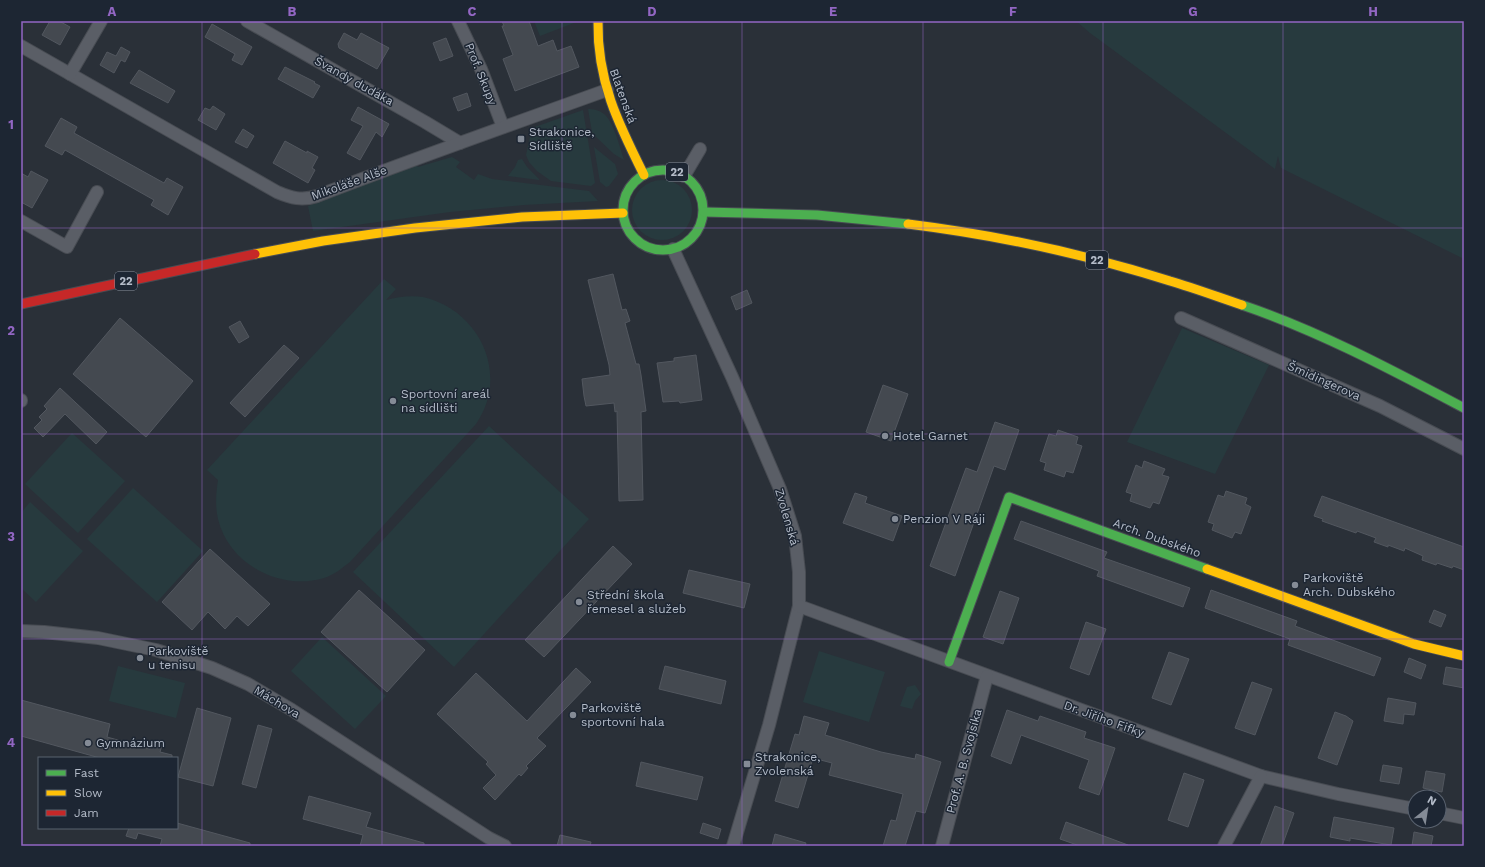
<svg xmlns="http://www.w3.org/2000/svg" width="1485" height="867" viewBox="0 0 1485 867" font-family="'Work Sans',sans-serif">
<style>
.green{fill:#273a3e}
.building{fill:#444950;stroke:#52575f}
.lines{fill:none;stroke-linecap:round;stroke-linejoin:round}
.street-casing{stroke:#484c53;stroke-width:14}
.fast-casing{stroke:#484c53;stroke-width:11}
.slow-casing{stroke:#484c53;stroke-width:11}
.jam-casing{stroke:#484c53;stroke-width:11}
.street{stroke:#5a5e66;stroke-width:12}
.fast{stroke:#4caf50;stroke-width:9}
.slow{stroke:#ffc107;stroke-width:9}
.jam{stroke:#c62828;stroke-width:9}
.grid{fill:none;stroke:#9266c3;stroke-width:1;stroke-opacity:0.55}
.poi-dot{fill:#848b96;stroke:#1d2633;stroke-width:1.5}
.labels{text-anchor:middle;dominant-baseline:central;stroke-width:3;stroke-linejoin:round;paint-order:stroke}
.shield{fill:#1d2633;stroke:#878f9c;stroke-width:1}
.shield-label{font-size:11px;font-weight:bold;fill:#b4bcc9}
.street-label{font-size:12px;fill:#b4bcc9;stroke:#1d2633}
.poi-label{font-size:12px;fill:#b4bcc9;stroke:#1d2633;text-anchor:start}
.neatline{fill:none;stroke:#9266c3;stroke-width:1.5}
.grid-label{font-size:13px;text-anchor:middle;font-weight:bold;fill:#9266c3}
</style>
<rect width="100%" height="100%" fill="#2a3038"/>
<!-- green -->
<g class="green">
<polygon points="534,21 579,21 540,36"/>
<polygon points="1076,21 1464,21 1464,259 1281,168 1278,156 1275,169 1090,33"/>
<path d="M588 109C593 109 599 110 604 114 614 122 620 148 624 160L614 154 594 135 592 132Z"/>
<polygon points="583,110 595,183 591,186 551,181 537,171 529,162 526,155 532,128"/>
<polygon points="594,147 615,164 618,174 609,186 606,187 600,182"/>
<polygon points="452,157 460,162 456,167 474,180 478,174 492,179 589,191 598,201 524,205 450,212 313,231 308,206 416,164 418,167"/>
<polygon points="522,159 527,167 539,179 539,180 508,176 515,167 518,160"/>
<circle cx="662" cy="210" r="30"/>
<path d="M384 279 396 289 386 300C398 297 410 295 423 297 480 310 510 375 476 424L350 562C342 568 334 575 324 578 281 591 229 565 218 519 215 506 216 493 218 480L207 470Z"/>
<polygon points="1182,328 1269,365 1215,474 1127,442"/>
<polygon points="489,426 589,519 454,667 353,572"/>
<polygon points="72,433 125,481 78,533 25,484"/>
<polygon points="133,488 203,551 157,602 87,539"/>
<polygon points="30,502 83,551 36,602 21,588 21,513"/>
<polygon points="322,637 386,696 355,729 291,671"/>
<polygon points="819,651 885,672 869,722 803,702"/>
<polygon points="118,666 185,683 176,718 109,701"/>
<polygon points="915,685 921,694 915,701 912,709 900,706 907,687"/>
</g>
<!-- building -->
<g class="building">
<polygon points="50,21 59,21 70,27 60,45 42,35"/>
<polygon points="502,21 529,21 538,46 553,40 557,51 571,46 579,67 515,91 503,59 513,55 502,26 504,26"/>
<polygon points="212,24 252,47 242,65 232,60 235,54 205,37"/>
<polygon points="344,33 357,40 361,33 389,48 377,69 339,48 338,44"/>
<polygon points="446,38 453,56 440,61 433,43"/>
<polygon points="121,47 130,52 125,62 121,60 114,73 100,65 107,52 116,56"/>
<polygon points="285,67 315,82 314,83 320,86 313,98 278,79"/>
<polygon points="139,70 175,91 168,103 130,83"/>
<polygon points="467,93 471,106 458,111 453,98"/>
<polygon points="213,106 225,114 216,130 198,120 205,108 210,110"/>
<polygon points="358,107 389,124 382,137 376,132 360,160 347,153 363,126 351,120"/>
<polygon points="61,118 77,127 74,133 90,142 164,183 167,178 183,187 168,215 151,205 154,200 65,150 62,155 45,146"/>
<polygon points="243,129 254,136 247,148 235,142"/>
<polygon points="285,141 307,153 307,151 318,157 312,168 315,170 308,183 273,163"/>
<polygon points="31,171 48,180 32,208 21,202 21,173 28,177"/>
<polygon points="613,274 622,310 626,309 630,321 625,323 636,364 639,364 641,375 646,411 641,412 643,500 619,501 617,411 615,412 614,403 586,406 584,396 582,379 610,375 609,365 588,280"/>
<polygon points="747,290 752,303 736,310 731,297"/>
<polygon points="120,318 193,381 146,437 73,374"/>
<polygon points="240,321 249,337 239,343 229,327"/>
<polygon points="284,345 299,358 245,417 230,403"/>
<polygon points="696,355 702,400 680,403 679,401 663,402 657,363 674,361 674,358"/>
<polygon points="883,385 908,394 891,441 866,432"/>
<polygon points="60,388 107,432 96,444 65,414 43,437 34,428 42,420 39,417 47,409 44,406"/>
<polygon points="995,422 1019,430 1005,470 994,466 955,576 930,566 966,468 977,472"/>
<polygon points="1058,430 1078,437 1076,444 1082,446 1073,473 1066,471 1064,477 1044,470 1046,463 1040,461 1049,434 1056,436"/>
<polygon points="1144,461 1165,469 1162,475 1169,477 1159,504 1153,502 1150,508 1130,501 1132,494 1126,492 1136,465 1142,468"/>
<polygon points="1226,491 1247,498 1245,504 1251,507 1241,534 1235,532 1232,538 1212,530 1214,524 1208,522 1218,495 1224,497"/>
<polygon points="855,493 867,497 865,503 902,516 893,541 843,523"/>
<polygon points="1322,496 1464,547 1464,570 1453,566 1452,568 1437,563 1436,565 1422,560 1423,556 1405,548 1404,551 1388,545 1388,547 1374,542 1376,538 1357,531 1356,533 1322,521 1323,519 1314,516"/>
<polygon points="1021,521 1107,552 1104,558 1190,588 1183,607 1097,576 1099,571 1014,539"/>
<polygon points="613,546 632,564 544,657 525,640"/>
<polygon points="210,549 270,604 248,626 237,616 225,629 208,612 192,630 162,602"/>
<polygon points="689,570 750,584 744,608 683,593"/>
<polygon points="359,590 425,650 387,692 321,632"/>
<polygon points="1211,590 1297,621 1295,626 1381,658 1374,676 1288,645 1290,639 1205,608"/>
<polygon points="1000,591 1019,598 1003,644 983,637"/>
<polygon points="1434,610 1446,615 1441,627 1429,622"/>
<polygon points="1086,622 1106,629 1089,675 1070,668"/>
<polygon points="1169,652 1189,659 1171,705 1152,698"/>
<polygon points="1409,658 1426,665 1421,679 1404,672"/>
<polygon points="665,666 726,681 721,704 659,689"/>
<polygon points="1446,667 1464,670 1464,688 1443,684"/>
<polygon points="576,668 591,682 537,738 546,746 526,766 528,768 521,776 519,774 495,800 483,788 496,775 486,764 488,762 437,714 476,673 527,721"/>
<polygon points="1252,682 1272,689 1255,735 1235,728"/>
<polygon points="1388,698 1416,703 1414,715 1404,714 1403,724 1384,721"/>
<polygon points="21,700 110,724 107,737 150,749 152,742 162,745 160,752 172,755 172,758 100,758 21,736"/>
<polygon points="197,708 231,718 213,786 178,777"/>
<polygon points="1007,710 1038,721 1040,716 1086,732 1084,738 1115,748 1099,795 1079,788 1089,760 1021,735 1011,764 991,756"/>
<polygon points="1335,712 1346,716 1353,721 1337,765 1318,758"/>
<polygon points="804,716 829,723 825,735 881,752 915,759 916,754 941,762 925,813 916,811 905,846 883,846 891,820 896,821 903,794 829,775 832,763 813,758 798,808 775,801 795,734 799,735"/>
<polygon points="258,725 272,729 256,788 242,784"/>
<polygon points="641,762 703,777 697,800 636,786"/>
<polygon points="1383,765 1402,768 1399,784 1380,781"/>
<polygon points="1426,771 1445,774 1442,792 1423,788"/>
<polygon points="1184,773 1204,780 1188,827 1168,820"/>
<polygon points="309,796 371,813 366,827 424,843 424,846 360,846 363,835 303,819"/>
<polygon points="1275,806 1294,813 1282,846 1260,846"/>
<polygon points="1334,817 1394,828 1391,845 1350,838 1350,841 1330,837"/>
<polygon points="1066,822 1128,845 1128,846 1080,846 1060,839"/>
<polygon points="177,823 250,843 250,846 160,846 162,839 138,833 136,839 126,836 129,828 177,828"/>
<polygon points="703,823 721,829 718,839 700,833"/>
<polygon points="1414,832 1433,836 1431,846 1412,846"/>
<polygon points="775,834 806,843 805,846 772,846"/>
<polygon points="560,835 591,842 590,846 557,846"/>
</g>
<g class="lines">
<defs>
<g id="street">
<polyline points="247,21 425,122 460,143"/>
<polyline points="458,21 481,69 503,127"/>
<path d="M21 46 277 192C291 198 302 201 317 196 413 159 510 125 607 90"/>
<polyline points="70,74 101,21"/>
<polyline points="684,176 700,149"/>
<polyline points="21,221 67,247 97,192"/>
<polyline points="673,249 732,377 780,489 795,536 799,572 799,606 769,725 733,846"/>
<polyline points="1181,318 1380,406 1464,449"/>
<polyline points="21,401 21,400"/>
<polyline points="799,606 1261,776 1338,794 1415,809"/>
<polyline points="21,631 44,632 98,638 156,650 212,668 248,684 292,710 489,838 505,846"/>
<polyline points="1439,813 1464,818"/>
<polyline points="942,846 987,676"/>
<polyline points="1224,846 1261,776"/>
</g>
<g id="fast">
<circle cx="663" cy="210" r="40"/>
<polyline points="704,212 817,215 908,224"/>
<path d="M1242 305C1319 331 1392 370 1464 408"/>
<polyline points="949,662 1009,497 1207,569"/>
</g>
<g id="slow">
<path d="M598 21C597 81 618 123 644 175"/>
<path d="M908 224C996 235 1085 254 1170 281 1194 288 1218 297 1242 305"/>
<polyline points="255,254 323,241 415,228 522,217 623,213"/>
<polyline points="1207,569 1414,644 1464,656"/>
</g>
<polyline id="jam" points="21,304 255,254"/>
</defs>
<!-- street casing -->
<use href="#street" class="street-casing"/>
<!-- fast casing -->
<use href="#fast" class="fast-casing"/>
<!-- slow casing -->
<use href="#slow" class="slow-casing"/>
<!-- jam casing -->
<use href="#jam" class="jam-casing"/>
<!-- street -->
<use href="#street" class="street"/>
<!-- fast -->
<use href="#fast" class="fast"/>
<!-- slow -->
<use href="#slow" class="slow"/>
<!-- jam -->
<use href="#jam" class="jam"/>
</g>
<!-- grid -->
<path class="grid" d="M202 21V846M382 21V846M562 21V846M742 21V846M923 21V846M1103 21V846M1283 21V846M21 228H1464M21 434H1464M21 639H1464"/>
<!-- markers -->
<g class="poi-dot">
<rect x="517" y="135" width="8" height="8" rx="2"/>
<circle cx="393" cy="401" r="4"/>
<circle cx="885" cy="436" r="4"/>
<circle cx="895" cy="519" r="4"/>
<circle cx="1295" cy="585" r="4"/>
<circle cx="579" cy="602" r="4"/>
<circle cx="140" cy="658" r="4"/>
<circle cx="573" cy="715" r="4"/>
<circle cx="88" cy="743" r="4"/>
<rect x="743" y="760" width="8" height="8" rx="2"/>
</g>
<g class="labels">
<!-- shield labels -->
<g class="shield">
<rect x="666" y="163" width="22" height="18" rx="3"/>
<rect x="1086" y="251" width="22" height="18" rx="3"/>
<rect x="115" y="272" width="22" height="18" rx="3"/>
</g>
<g class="shield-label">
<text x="677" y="172">22</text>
<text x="1097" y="260">22</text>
<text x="126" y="281">22</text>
</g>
<!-- street labels -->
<g class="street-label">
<text transform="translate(481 74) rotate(68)">Prof. Skupy</text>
<text transform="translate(354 81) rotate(29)">Švandy dudáka</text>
<text transform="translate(623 96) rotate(70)">Blatenská</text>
<text transform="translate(349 183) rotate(-20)">Mikoláše Alše</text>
<text transform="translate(1324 381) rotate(24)">Šmidingerova</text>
<text transform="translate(787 517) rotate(74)">Zvolenská</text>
<text transform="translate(1157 538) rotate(20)">Arch. Dubského</text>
<text transform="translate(277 702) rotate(31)">Máchova</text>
<text transform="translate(1104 719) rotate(20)">Dr. Jiřího Fifky</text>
<text transform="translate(964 761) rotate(-75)">Prof. A. B. Svojsíka</text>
</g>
<!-- poi labels -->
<g class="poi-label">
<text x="529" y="132">Strakonice,<tspan x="529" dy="14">Sídliště</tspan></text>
<text x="401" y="394">Sportovní areál<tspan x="401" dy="14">na sídlišti</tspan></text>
<text x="893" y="436">Hotel Garnet</text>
<text x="903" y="519">Penzion V Ráji</text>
<text x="1303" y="578">Parkoviště<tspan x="1303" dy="14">Arch. Dubského</tspan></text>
<text x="587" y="595">Střední škola<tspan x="587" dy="14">řemesel a služeb</tspan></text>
<text x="148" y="651">Parkoviště<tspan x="148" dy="14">u tenisu</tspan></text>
<text x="581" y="708">Parkoviště<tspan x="581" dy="14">sportovní hala</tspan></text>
<text x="96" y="743">Gymnázium</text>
<text x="755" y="757">Strakonice,<tspan x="755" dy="14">Zvolenská</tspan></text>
</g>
</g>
<!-- border -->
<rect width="1485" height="867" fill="none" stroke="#1d2633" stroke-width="44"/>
<!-- legend -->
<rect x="38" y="757" width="140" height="72" fill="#1d2633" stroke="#59626f"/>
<rect x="46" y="770" width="20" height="6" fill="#4caf50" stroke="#59626f"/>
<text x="74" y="777" font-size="12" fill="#b4bcc9">Fast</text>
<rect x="46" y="790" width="20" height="6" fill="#ffc107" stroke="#59626f"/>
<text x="74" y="797" font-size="12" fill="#b4bcc9">Slow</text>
<rect x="46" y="810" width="20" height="6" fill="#c62828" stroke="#59626f"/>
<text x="74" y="817" font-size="12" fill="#b4bcc9">Jam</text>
<!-- north arrow -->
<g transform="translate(1427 809) rotate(30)"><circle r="19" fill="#1d2633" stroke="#59626f"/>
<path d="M0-3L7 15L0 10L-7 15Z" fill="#848b96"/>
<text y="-6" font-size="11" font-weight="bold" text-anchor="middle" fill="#b4bcc9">N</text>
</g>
<rect x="22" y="22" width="1441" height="823" class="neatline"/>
<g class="grid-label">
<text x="112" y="16">A</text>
<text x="292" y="16">B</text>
<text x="472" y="16">C</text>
<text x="652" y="16">D</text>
<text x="833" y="16">E</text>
<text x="1013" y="16">F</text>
<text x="1193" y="16">G</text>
<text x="1373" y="16">H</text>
<text x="11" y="129">1</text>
<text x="11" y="335">2</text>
<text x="11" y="541">3</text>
<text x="11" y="747">4</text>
</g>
</svg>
